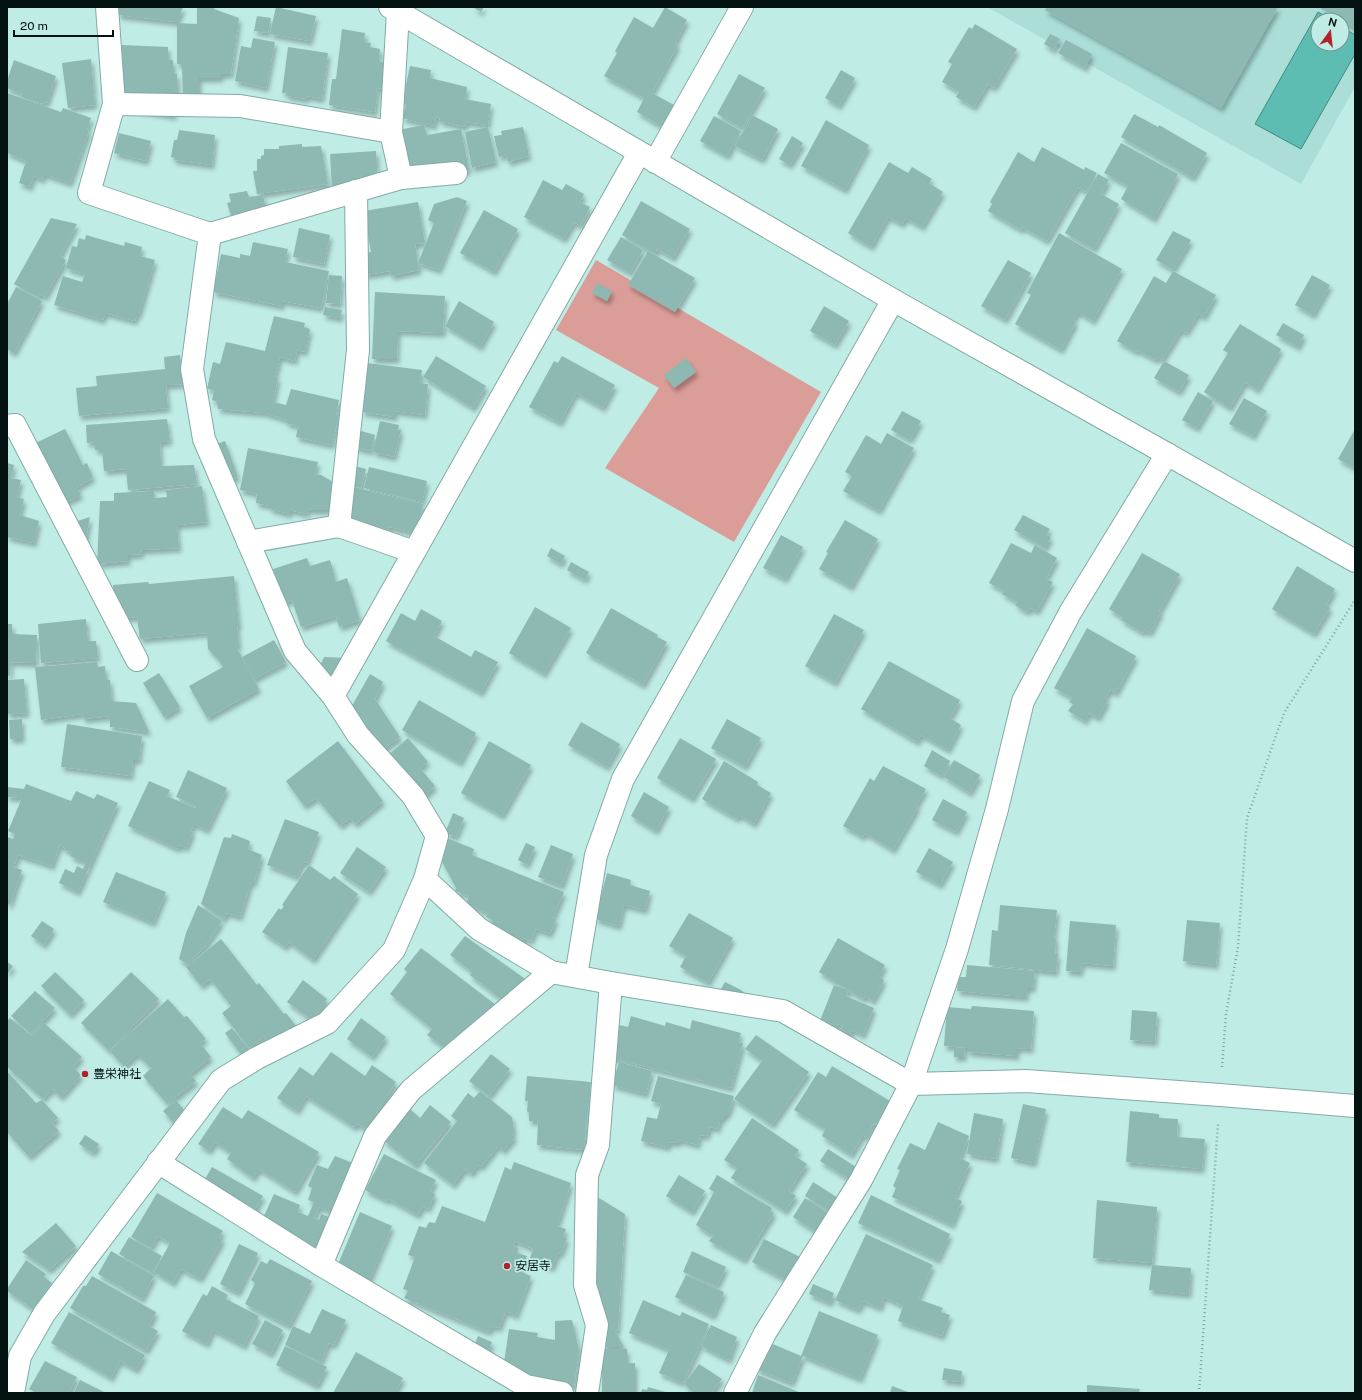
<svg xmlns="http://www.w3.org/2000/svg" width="1362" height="1400" viewBox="0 0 1362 1400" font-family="'Public Sans','Noto Sans JP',sans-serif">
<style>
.built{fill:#aaded7;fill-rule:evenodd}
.green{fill:#db9d98}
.water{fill:#5ebdb3;stroke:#438a82}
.building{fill:#8eb8b2;filter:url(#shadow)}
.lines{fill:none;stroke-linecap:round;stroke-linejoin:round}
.minor-casing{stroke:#82aba5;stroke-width:24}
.path{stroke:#80a29e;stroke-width:2.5;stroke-dasharray:1 3;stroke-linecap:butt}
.minor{stroke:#fff;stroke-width:22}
.poi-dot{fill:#b3212c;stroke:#c0ece6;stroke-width:1.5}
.labels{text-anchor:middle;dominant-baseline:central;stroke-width:3.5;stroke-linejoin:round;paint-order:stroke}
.poi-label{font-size:12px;fill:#041211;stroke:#c0ece6;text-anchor:start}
</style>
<defs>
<filter id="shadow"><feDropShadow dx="2.5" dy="4.5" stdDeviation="2" flood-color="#0004"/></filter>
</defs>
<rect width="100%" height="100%" fill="#c0ece6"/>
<!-- built -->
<path class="built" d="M987 7H1355V87L1301 184ZM1318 20H1342V44H1318Z"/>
<!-- green -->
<polygon class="green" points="596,260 821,392 734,542 605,468 659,388 556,330"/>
<!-- water -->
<polygon class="water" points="1318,12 1331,20 1318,20 1318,44 1342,44 1342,27 1355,35 1355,54 1301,149 1255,124"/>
<!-- building -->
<g class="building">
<polygon points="119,7 183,7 177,22 118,15"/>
<polygon points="197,7 215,7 214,9 239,18 231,74 221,74 221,78 199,78 199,100 183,100 182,65 177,64 177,23 197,24"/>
<polygon points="276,7 316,16 310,41 270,34"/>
<polygon points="472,7 484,7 481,12"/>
<polygon points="665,7 687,20 675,43 678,45 652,93 674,105 662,127 637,112 644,98 604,76 617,53 615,51 634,17 653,28"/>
<polygon points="1047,7 1278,7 1221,108 1045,10"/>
<polygon points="1321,7 1355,7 1355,28 1320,8"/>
<polygon points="257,16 271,18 268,33 254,31"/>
<polygon points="975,24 1017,49 994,88 988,84 974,107 956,97 959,92 942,82 952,64 948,62 969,27 972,29"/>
<polygon points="342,29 365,33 364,42 371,43 370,47 380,49 379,61 389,64 388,89 378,88 375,112 329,105 332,79 336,79"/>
<polygon points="1050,34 1060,39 1054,50 1044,44"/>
<polygon points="253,38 275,42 266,88 235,81 241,46 251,48"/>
<polygon points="1066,40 1092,54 1085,68 1058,53"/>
<polygon points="122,45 168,47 168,60 173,60 173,73 177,74 178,93 174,93 174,116 122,107"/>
<polygon points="288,47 328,53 322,99 307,96 307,99 287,96 287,93 282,93"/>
<polygon points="91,59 95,105 68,108 62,63"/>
<polygon points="14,60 56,76 47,103 44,102 43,104 21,97 22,94 7,88 7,81"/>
<polygon points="410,66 431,70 430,78 467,87 465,99 491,104 488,125 466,122 465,127 439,121 440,118 436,117 434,126 402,118 406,105 402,103"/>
<polygon points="841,70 855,78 839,106 825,98"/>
<polygon points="739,74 765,88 742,128 717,114"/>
<polygon points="7,93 61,112 63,108 91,118 87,130 89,131 70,183 44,174 43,180 34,176 30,187 19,183 26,161 7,153"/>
<polygon points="1134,114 1158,127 1159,125 1207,153 1193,178 1121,137"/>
<polygon points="752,115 778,129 762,160 735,146"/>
<polygon points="714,116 741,131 727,156 700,141"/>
<polygon points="826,120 869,145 845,190 801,166"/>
<polygon points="424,125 427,135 461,129 469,170 410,181 398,130"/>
<polygon points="488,127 496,162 472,168 465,132"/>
<polygon points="523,127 529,156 508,162 506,155 499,157 494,136 502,135 501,131"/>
<polygon points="179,130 215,135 212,165 174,160 175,158 171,157 174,140 177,140"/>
<polygon points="119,133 151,141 146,161 114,153"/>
<polygon points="792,136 803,143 790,165 779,159"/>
<polygon points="1121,143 1178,174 1154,219 1121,199 1128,186 1104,173"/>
<polygon points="302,144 302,147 321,146 328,184 257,194 253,171 257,171 257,159 261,159 261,156 264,155 264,149 279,149 279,146"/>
<polygon points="1042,147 1084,170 1085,167 1097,173 1086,192 1078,187 1047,241 1022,227 1021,230 988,211 992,204 990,202 1018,152 1034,162"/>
<polygon points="376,151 378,183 332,189 330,154"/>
<polygon points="889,162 908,173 912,167 932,179 929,183 943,192 922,227 906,218 902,224 888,217 871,247 848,233"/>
<polygon points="1098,174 1109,180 1101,194 1119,204 1094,249 1065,233"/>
<polygon points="543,180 562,190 566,184 584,194 580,202 590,207 580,226 574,222 564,239 524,217"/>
<polygon points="247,191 249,197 263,195 268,218 235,228 227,203 231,202 229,194"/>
<polygon points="457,197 467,201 439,270 418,263 434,223 428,220 434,204"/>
<polygon points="641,201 690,229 673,258 657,249 655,254 622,235"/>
<polygon points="418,202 425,243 415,244 419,270 391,276 390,271 365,275 361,254 371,252 364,211"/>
<polygon points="484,210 518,229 494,272 460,253"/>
<polygon points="51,218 77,224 60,256 66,260 45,297 39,294 38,297 14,284"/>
<polygon points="299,228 330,235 324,264 293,257"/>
<polygon points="1173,231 1191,240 1173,270 1156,260"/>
<polygon points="1059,233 1122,269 1093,321 1078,312 1073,320 1076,322 1061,350 1015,324 1031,295 1027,293"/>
<polygon points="86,235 124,246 125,242 142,247 140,256 155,260 139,314 137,314 135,321 105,313 103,320 54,305 63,276 82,282 85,274 66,268 72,246 77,247 79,238 85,240"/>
<polygon points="621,237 643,250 630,273 607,260"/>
<polygon points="253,242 288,249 285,262 329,271 321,308 282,301 282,306 213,292 221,254 240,258 240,254 250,256"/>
<polygon points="648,251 695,278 675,312 628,285"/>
<polygon points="1008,260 1031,273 1005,320 981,306"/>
<polygon points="1173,271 1216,295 1204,317 1198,314 1186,333 1181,330 1162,360 1158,357 1156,360 1137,350 1136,352 1117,341 1154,276 1166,283"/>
<polygon points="329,275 342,276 340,304 326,303"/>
<polygon points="1312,275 1330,285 1313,315 1295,305"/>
<polygon points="597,283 612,291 607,301 592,293"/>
<polygon points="16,287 42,301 14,353 7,349 7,304"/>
<polygon points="375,292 445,296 443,333 398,331 397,359 372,359"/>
<polygon points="459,301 494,322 480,347 445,326"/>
<polygon points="824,306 849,321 835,345 810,331"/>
<polygon points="325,307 342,310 340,318 323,315"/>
<polygon points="274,316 305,323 304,327 310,329 305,352 297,350 295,361 280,357 275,377 278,378 273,402 286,405 291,389 339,400 336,415 339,415 332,445 296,437 298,426 286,423 287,420 265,413 218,409 218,402 212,400 214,390 207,389 213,362 220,364 226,342 265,351"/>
<polygon points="1283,323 1304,335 1298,347 1276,335"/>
<polygon points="1240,324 1281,349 1257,390 1245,382 1230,408 1204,392 1228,353 1223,350"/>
<polygon points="180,355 183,384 166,385 168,408 79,416 76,388 97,386 96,376 165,369 164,357"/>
<polygon points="436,356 486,386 473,408 423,377"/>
<polygon points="562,356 615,385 603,408 576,393 560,423 529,407 554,361 558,363"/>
<polygon points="686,358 696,372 674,388 664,375"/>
<polygon points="1164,361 1189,375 1179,392 1154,378"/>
<polygon points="367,363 422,370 420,383 428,384 425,415 395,411 395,417 362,412"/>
<polygon points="1198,392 1213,401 1197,428 1182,420"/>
<polygon points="1244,398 1267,411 1253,436 1229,424"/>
<polygon points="902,411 921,421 910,440 891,430"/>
<polygon points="167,419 170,441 160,442 161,466 194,465 197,484 128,490 126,469 104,471 102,450 95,450 94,442 87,443 86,425"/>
<polygon points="380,421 399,425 398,430 401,430 394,457 373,452"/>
<polygon points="65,429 83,465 87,463 93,478 77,487 81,495 58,506 27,447"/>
<polygon points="1355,429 1355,468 1338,459"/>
<polygon points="358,430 375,435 371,451 354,447"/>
<polygon points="887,433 914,448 879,511 843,491 852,476 845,472 866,435 881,444"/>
<polygon points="225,441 238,477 221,483 208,447"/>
<polygon points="248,448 318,462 315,474 321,475 335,483 329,510 313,510 308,509 307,514 290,510 290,514 270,509 270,506 256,503 257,494 240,490"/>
<polygon points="7,463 14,465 11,478 21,480 17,497 24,499 20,515 39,521 34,543 7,537"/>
<polygon points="351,465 366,469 361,488 347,485"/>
<polygon points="369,467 427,481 422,502 364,488"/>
<polygon points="202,486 207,522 177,525 179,548 141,550 142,554 128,555 128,561 97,564 100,501 114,501 114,493 154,491 155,498 167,497 166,490"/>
<polygon points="353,487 423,504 416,533 389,527 387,539 343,528"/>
<polygon points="1023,515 1050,529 1046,535 1051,537 1045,548 1014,530"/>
<polygon points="90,517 86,538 88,546 71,523"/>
<polygon points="845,520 878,539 851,587 819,569 828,553 826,552"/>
<polygon points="781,535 803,547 785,579 763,568"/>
<polygon points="1011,543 1031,553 1035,545 1057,558 1046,579 1053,582 1037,611 1030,608 1027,612 1015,605 1017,602 1002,594 1004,591 989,583"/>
<polygon points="551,548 565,556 561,564 547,556"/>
<polygon points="1142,553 1180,574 1159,612 1161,612 1150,633 1144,630 1143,633 1121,620 1123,618 1109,609"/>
<polygon points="307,558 310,566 330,560 336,582 347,578 360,620 339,627 336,616 301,627 292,600 284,603 273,569"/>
<polygon points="571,562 589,572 585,580 567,570"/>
<polygon points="1297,566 1335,589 1326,605 1330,608 1314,634 1272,609"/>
<polygon points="234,576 239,626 237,626 239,646 236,646 259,689 207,718 189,686 223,667 217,658 208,649 207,633 140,639 137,617 116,619 113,585 148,582 149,584"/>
<polygon points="535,607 571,628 544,674 509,653"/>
<polygon points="611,608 658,635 657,637 667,642 643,685 586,653"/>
<polygon points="421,609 442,621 434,636 471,657 475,650 498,662 481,693 386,641 401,613 415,621"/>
<polygon points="834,614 864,630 835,683 805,666"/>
<polygon points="86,619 88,641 96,641 98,658 41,663 38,624"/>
<polygon points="7,624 12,624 12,634 37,635 36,663 11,662 10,676 7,675"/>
<polygon points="1087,628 1136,656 1116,693 1110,690 1105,699 1108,700 1098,718 1089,713 1085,721 1068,711 1073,704 1069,702 1072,698 1054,688"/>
<polygon points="274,640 286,662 254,679 242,657"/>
<polygon points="324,657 350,658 336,683 318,670"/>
<polygon points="889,661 960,700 950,718 961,725 948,750 921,735 917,742 861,709"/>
<polygon points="97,662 98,667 105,666 106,680 110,680 112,701 136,703 149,732 110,727 110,716 84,719 82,714 41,720 35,667"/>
<polygon points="159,673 180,707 164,717 143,683"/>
<polygon points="370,674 383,682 375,699 400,737 378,753 349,711"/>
<polygon points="24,679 27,713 7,714 7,680"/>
<polygon points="419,700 476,733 460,763 402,730"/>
<polygon points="22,719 22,739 10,739 9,720"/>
<polygon points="727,719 761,738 745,767 711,748"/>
<polygon points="581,722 620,744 607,767 568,745"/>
<polygon points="67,724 142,736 139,760 133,760 131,776 61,767"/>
<polygon points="408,738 428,762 420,768 435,786 423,797 388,755"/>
<polygon points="680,738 716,759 692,799 657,778"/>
<polygon points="338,741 383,801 355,824 350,818 340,826 316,798 304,806 286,781"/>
<polygon points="489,741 531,765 502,816 461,793"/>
<polygon points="932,750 950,761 942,776 924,766"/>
<polygon points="954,760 980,775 970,793 944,777"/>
<polygon points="724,761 758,782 757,785 771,793 754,824 739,815 737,819 702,799"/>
<polygon points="883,766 926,789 916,806 918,807 893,850 865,833 863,837 843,826 870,778 874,781"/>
<polygon points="188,770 227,788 207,830 194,824 191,831 193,832 186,848 180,845 178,849 128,826 149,781 170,790 167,796 195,808 196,806 176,797"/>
<polygon points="26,784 71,801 76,791 94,799 97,794 118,803 78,892 59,883 65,869 74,873 77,866 83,869 86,863 70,856 72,852 64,850 65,848 60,845 52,866 18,855 14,867 22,870 10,905 7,904 7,837 13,839 15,834 8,831 22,798 7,797 7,787 24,789"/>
<polygon points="644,792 669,807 656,831 631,816"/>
<polygon points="943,799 967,812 956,832 932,820"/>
<polygon points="453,813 464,818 456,837 445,833"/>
<polygon points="285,819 319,832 307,863 303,862 297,877 267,865"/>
<polygon points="232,834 250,841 248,849 262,855 254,883 251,882 240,917 227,913 224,919 201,904 224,837 231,838"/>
<polygon points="442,836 474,849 472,855 564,892 553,918 556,919 550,934 536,929 531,941 524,938 521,944 490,927 493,920 486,917 488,913 466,904 469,896 455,891 456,888 436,850"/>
<polygon points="526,843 535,847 527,865 518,860"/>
<polygon points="551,845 573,854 562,886 538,877"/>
<polygon points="357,847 386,867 369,892 340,873"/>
<polygon points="929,848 953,862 940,885 916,872"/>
<polygon points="309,865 330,880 334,876 358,894 313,960 289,942 285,947 262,932 279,908 281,910 284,906 282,905"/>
<polygon points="116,872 166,892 153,923 103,902"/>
<polygon points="607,873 631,880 630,885 650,891 645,910 624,905 619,926 595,919"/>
<polygon points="198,905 222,921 205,947 187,964 179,959 186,933"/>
<polygon points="1000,905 1057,910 1054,938 1056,939 1055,954 1058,954 1056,972 989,965 992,930 998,931"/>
<polygon points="689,913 733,938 708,983 680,967 686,956 669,946"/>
<polygon points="1187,920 1220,923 1216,965 1183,961"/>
<polygon points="42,921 54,929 44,945 31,936"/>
<polygon points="1070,921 1116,925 1113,966 1082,963 1081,972 1066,971"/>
<polygon points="465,936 528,981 510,1006 470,975 472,972 450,955"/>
<polygon points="838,938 885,965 879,976 884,980 873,1001 865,996 863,999 819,972"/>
<polygon points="221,939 257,985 259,983 284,1014 286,1013 301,1032 271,1045 264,1036 249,1048 222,1013 231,1006 210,979 201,986 186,967"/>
<polygon points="421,948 500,1008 452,1053 427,1035 432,1029 390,994 407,972 404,969"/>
<polygon points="7,962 13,966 7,975"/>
<polygon points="967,965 1035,971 1033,988 1027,988 1026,997 957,991 958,977 966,977"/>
<polygon points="55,972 84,1000 70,1015 41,986"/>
<polygon points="131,972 159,999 109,1051 81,1023"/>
<polygon points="303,980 327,999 312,1020 287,1002"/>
<polygon points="725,982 741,990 751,998 715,999"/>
<polygon points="834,985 848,990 846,996 874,1008 863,1035 852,1030 844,1046 840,1032 843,1026 838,1024 835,1030 818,1026"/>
<polygon points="35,991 55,1008 31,1034 11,1016"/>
<polygon points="168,999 184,1017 187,1016 206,1039 200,1043 211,1057 190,1074 196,1081 167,1104 143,1076 151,1068 137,1054 124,1067 110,1051"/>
<polygon points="972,1006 1034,1011 1031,1049 1017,1048 1017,1056 968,1052 968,1048 944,1046 947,1007 971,1009"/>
<polygon points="1132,1010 1157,1012 1155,1042 1130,1040"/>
<polygon points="631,1016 665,1026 666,1022 690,1029 692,1020 741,1033 738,1042 743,1043 731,1088 611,1058 619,1025 628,1027"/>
<polygon points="10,1018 32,1036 44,1023 82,1057 73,1067 81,1075 61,1097 52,1089 43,1099 7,1067 7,1021"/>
<polygon points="361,1018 386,1037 372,1057 347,1039"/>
<polygon points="232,1028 249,1049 252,1047 256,1053 246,1061 225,1033"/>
<polygon points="756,1035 809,1072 772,1125 734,1099 762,1061 745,1049"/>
<polygon points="954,1048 965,1048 964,1057 954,1057"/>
<polygon points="331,1052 365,1076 372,1065 396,1082 376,1113 379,1115 368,1130 358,1124 354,1127 306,1096 297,1111 277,1098 300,1067 313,1076"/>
<polygon points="491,1054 510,1069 489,1096 469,1081"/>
<polygon points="619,1062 652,1071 646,1094 612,1085"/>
<polygon points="832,1066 890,1101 875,1125 873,1124 866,1137 863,1135 851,1155 822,1136 825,1129 794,1110 818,1072 826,1077"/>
<polygon points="7,1071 36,1103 42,1100 58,1118 52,1123 59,1131 29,1157 7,1132"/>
<polygon points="527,1076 591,1082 584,1150 537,1145 538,1121 529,1121 529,1113 527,1111 528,1101 525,1101"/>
<polygon points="658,1076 734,1096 729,1112 720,1121 718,1129 710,1127 707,1136 700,1135 698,1145 679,1140 678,1143 669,1142 668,1147 641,1141 647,1117 657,1119 661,1104 651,1101"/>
<polygon points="480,1091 512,1117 514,1131 512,1134 515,1137 503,1151 498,1146 481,1167 478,1165 471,1174 465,1169 453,1185 424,1163 457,1121 451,1116 468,1093 474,1098"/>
<polygon points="176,1100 185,1111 173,1122 163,1111"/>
<polygon points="1023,1104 1046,1109 1034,1163 1011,1158"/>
<polygon points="430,1105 451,1122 415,1166 383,1140 409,1108 420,1118"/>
<polygon points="223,1107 242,1119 248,1110 319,1152 295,1192 259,1169 253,1178 227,1159 231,1153 215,1142 209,1151 198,1144"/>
<polygon points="1130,1111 1159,1114 1159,1118 1178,1119 1177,1137 1205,1139 1202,1169 1126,1162"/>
<polygon points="974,1113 1003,1119 996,1159 967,1154"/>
<polygon points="752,1118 799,1150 795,1156 807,1164 789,1191 796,1196 785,1211 731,1178 737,1168 724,1160"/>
<polygon points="938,1122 969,1136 960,1158 970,1163 955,1198 962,1201 952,1225 892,1197 896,1188 893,1186 900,1170 897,1169 910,1143 925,1150"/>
<polygon points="85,1135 99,1144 93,1153 79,1144"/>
<polygon points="828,1149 856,1167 849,1179 820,1161"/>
<polygon points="384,1154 436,1180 430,1191 435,1194 428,1209 423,1206 418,1215 388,1199 387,1201 365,1190"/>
<polygon points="335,1156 358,1165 339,1215 319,1207 314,1218 319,1220 321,1214 332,1218 317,1263 256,1233 274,1194 300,1205 298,1212 308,1216 314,1202 308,1200 312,1188 308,1186 317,1165 328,1169"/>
<polygon points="514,1162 571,1183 557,1226 566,1229 563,1237 567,1238 561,1254 558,1253 552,1268 530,1258 533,1249 515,1241 513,1246 519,1248 517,1253 527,1256 521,1272 531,1276 516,1316 506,1311 499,1328 492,1326 489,1332 404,1298 408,1291 403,1289 415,1257 408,1255 419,1226 426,1228 429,1222 435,1223 442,1206 485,1222 505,1167 511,1170"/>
<polygon points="212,1167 263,1196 249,1220 198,1191"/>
<polygon points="679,1175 705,1191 692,1212 666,1196"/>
<polygon points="717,1175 772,1208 771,1211 774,1213 744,1260 709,1241 713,1236 696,1225 714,1192 709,1189"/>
<polygon points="813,1182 838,1198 829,1211 805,1196"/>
<polygon points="157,1193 223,1231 219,1237 223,1239 200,1279 181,1269 173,1283 154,1272 170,1243 158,1236 151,1248 131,1237"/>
<polygon points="594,1195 625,1214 618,1330 615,1331 624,1347 604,1347 587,1285"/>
<polygon points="871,1195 950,1234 938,1260 858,1223"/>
<polygon points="805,1198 830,1214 818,1233 793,1217"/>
<polygon points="1097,1200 1157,1207 1152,1263 1093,1258"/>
<polygon points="360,1212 392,1226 368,1283 336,1269"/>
<polygon points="56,1223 76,1246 49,1270 22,1252"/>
<polygon points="866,1234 933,1265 918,1299 943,1308 941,1312 950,1315 942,1336 898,1321 903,1306 884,1297 880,1308 863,1301 858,1310 835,1300"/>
<polygon points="129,1237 162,1256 152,1273 119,1254"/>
<polygon points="764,1239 804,1259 792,1283 752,1262"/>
<polygon points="239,1244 258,1253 238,1293 220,1284"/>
<polygon points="111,1251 154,1276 142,1299 98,1274"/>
<polygon points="692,1251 726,1267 717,1286 683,1272"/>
<polygon points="270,1259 312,1281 289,1326 245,1304 255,1283 251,1280 261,1261 267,1264"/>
<polygon points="26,1260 46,1274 44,1277 52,1283 33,1309 7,1291 7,1289"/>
<polygon points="1152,1265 1191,1268 1189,1294 1149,1290"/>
<polygon points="686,1275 724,1292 713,1316 675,1297"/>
<polygon points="92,1276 156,1312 149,1326 158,1331 146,1351 70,1308 83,1286 86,1286"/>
<polygon points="813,1284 834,1293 830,1303 809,1294"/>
<polygon points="212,1286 228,1295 226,1299 259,1316 244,1346 213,1330 207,1344 182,1331 203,1294 207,1296"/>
<polygon points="643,1300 680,1316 682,1312 709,1324 683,1383 659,1373 669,1350 629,1333"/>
<polygon points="322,1309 346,1320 334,1345 329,1343 321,1362 285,1345 293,1326 310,1334"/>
<polygon points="819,1311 878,1335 860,1379 803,1356 792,1383 756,1369 768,1342 801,1356"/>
<polygon points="69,1312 145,1355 136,1370 120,1361 111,1378 51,1343"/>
<polygon points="265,1320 283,1330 271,1354 252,1344"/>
<polygon points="572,1320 579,1350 574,1386 502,1376 509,1329 538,1333 537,1337 555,1340 555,1321"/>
<polygon points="711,1325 737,1337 729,1360 701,1346"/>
<polygon points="478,1336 492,1342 483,1364 469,1359"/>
<polygon points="285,1346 327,1367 317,1386 276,1365"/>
<polygon points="602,1349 627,1349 627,1363 635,1363 635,1393 602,1393"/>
<polygon points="356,1352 403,1378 395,1393 333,1393"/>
<polygon points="45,1361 77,1377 69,1393 36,1393 29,1389"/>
<polygon points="699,1364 722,1379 711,1393 694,1393 684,1384"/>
<polygon points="944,1368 962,1371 961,1382 942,1380"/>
<polygon points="758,1375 801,1393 752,1393"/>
<polygon points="80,1380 106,1393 74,1393"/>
<polygon points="1087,1385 1140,1389 1139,1393 1087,1393"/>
<polygon points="892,1386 911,1393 890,1393"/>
<polygon points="648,1387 669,1393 641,1393 642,1389 647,1390"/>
</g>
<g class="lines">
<defs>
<g id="minor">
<polyline points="107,7 114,104 89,193 210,234 192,369 204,439 295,651 333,696"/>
<polyline points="390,7 893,300 1167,454 1355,561"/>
<polyline points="401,7 398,12 391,132 401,178"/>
<polyline points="114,104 240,106 391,132"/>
<polyline points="655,162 742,7"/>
<polyline points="210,234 401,178 456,173"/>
<polyline points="7,426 15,425 137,660"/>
<polyline points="339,526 358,350 356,191"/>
<polyline points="248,542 339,526 414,552"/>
<polyline points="425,879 479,929 551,972 611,983 783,1011 911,1084 1026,1081 1220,1095 1355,1106"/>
<polyline points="576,976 596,855 623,779 893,300"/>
<polyline points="158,1162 321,1265 375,1136 411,1090 551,972"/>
<polyline points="321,1265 526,1386 562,1393"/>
<polyline points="13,1393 20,1356 44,1314 221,1080 257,1058 327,1023 394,950 425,879 437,836 413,796 358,735 333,696 639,153"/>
<polyline points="587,1393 597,1325 585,1285 587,1175 598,1145 611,983"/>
<polyline points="735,1393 765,1333 861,1180 911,1084 957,949 997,809 1023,701 1071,611 1167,454"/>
</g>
</defs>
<!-- minor casing -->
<use href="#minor" class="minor-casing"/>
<!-- path -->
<g class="path">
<polyline points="1222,1067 1226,1014 1238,947 1247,818 1284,713 1355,600"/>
<polyline points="1199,1393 1218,1124"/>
</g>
<!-- minor -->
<use href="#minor" class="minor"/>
</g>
<!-- markers -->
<g class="poi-dot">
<circle cx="85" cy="1074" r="4"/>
<circle cx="507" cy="1266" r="4"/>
</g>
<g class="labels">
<!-- poi labels -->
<g class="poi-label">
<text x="93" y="1074">豊栄神社</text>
<text x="515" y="1266">安居寺</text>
</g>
</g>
<!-- border -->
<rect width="1362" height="1400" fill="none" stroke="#041211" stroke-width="16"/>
<!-- north arrow -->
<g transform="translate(1330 32) rotate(15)"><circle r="19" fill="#c0ece6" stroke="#759591"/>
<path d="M0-3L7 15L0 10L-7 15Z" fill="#b3212c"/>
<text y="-6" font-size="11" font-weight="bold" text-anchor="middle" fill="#041211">N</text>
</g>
<!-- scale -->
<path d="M14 30v6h99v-6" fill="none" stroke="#041211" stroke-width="2"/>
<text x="20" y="30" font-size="12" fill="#041211" stroke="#c0ece6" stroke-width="3" paint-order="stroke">20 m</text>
</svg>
